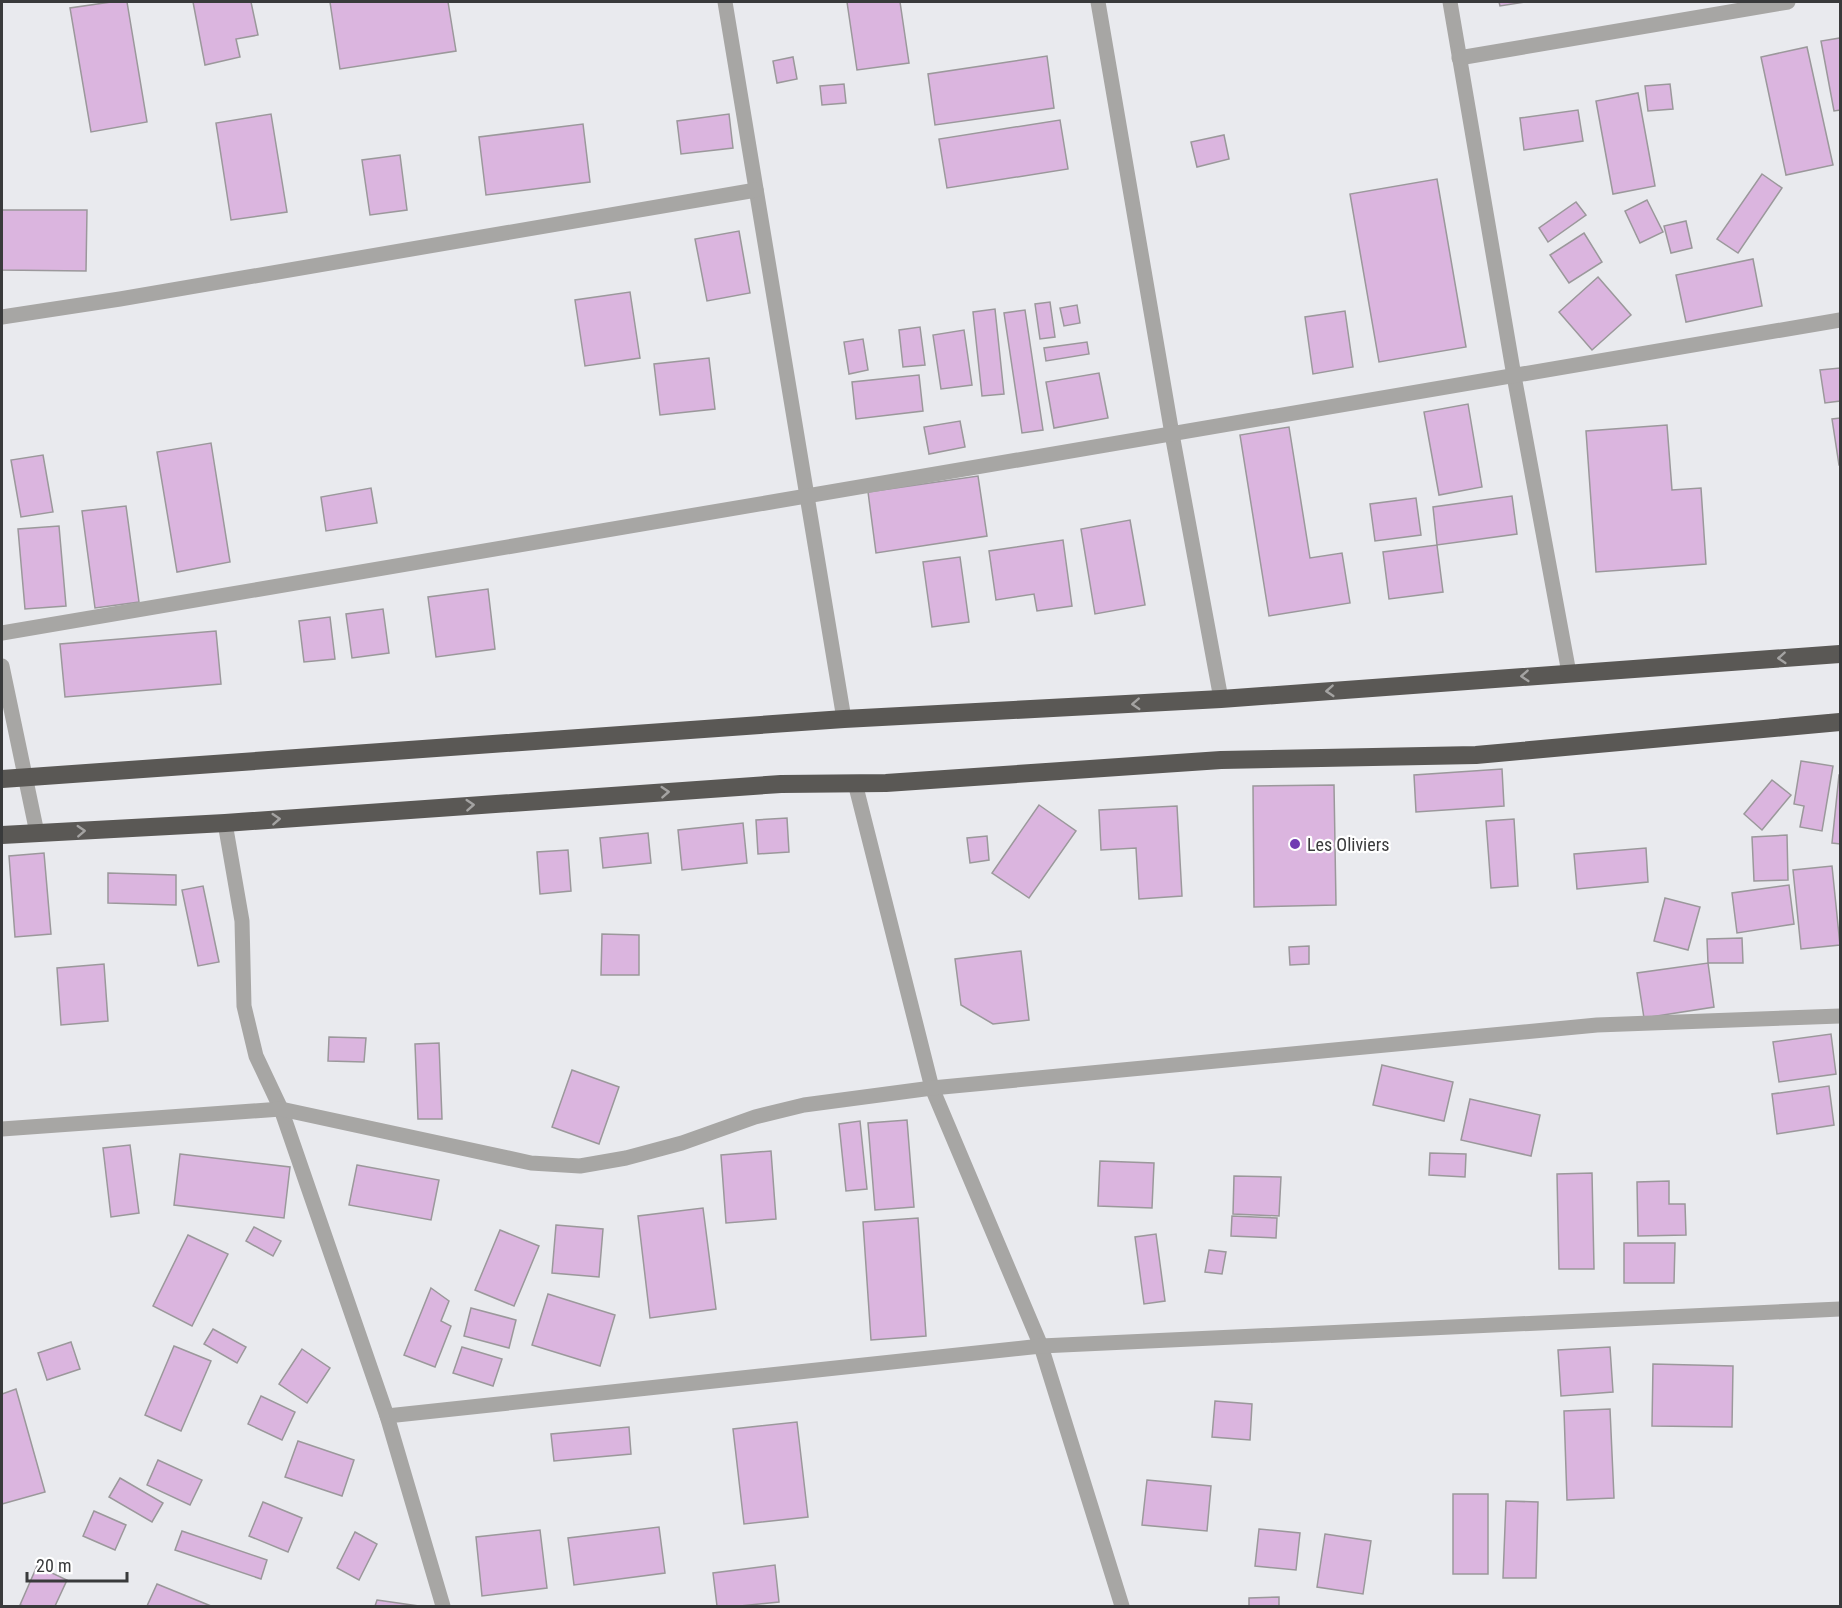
<svg xmlns="http://www.w3.org/2000/svg" width="1842" height="1608" viewBox="0 0 1842 1608" font-family="'Roboto Condensed',sans-serif">
<style>
.building{fill:#dbb5df;stroke:#9b989b;stroke-width:1.5}
.lines{fill:none;stroke-linecap:round;stroke-linejoin:round}
.minor{stroke:#a7a6a4;stroke-width:15}
.highway{stroke:#5a5855;stroke-width:18}
.oneway{stroke:#a4a3a2}
.poi-dot{fill:#713bb2;stroke:#fff;stroke-width:2}
.labels{text-anchor:middle;dominant-baseline:central;stroke-width:4.5;stroke-linejoin:round;paint-order:stroke}
.poi-label{font-size:18px;fill:#393a3b;stroke:#fff;text-anchor:start}
</style>
<rect width="100%" height="100%" fill="#e9eaee"/>
<!-- building -->
<g class="building">
<polygon points="111,2 127,2 147,122 91,132 70,8"/>
<polygon points="193,2 251,2 258,35 236,39 240,57 205,65"/>
<polygon points="330,2 448,2 456,51 340,69"/>
<polygon points="847,2 900,2 909,63 857,70"/>
<polygon points="1499,2 1525,2 1500,6"/>
<polygon points="1840,38 1840,110 1834,111 1821,41"/>
<polygon points="1807,47 1833,165 1786,175 1761,57"/>
<polygon points="1047,56 1054,108 935,125 928,74"/>
<polygon points="793,57 797,79 777,83 773,61"/>
<polygon points="844,84 846,103 822,105 820,86"/>
<polygon points="1670,84 1673,109 1648,111 1645,86"/>
<polygon points="1638,93 1655,186 1613,194 1596,101"/>
<polygon points="1578,110 1583,141 1524,150 1520,118"/>
<polygon points="271,114 287,212 231,220 216,123"/>
<polygon points="729,114 733,148 681,154 677,121"/>
<polygon points="1060,120 1068,169 947,188 939,139"/>
<polygon points="583,124 590,182 486,195 479,137"/>
<polygon points="1224,135 1229,159 1197,167 1191,142"/>
<polygon points="400,155 407,210 370,215 362,160"/>
<polygon points="1762,174 1782,188 1738,253 1717,239"/>
<polygon points="1437,179 1466,347 1379,362 1350,194"/>
<polygon points="1647,200 1663,232 1640,243 1625,211"/>
<polygon points="1576,202 1586,215 1548,242 1539,228"/>
<polygon points="2,210 87,210 86,271 2,270"/>
<polygon points="1686,221 1692,248 1671,253 1664,226"/>
<polygon points="739,231 750,293 707,301 695,239"/>
<polygon points="1584,233 1602,262 1569,283 1550,255"/>
<polygon points="1753,259 1762,306 1686,322 1676,275"/>
<polygon points="1598,277 1631,315 1592,350 1559,312"/>
<polygon points="630,292 640,358 585,366 575,300"/>
<polygon points="1050,302 1055,337 1040,339 1035,304"/>
<polygon points="1077,305 1080,323 1064,326 1060,308"/>
<polygon points="995,309 1004,394 982,396 973,312"/>
<polygon points="1025,310 1043,430 1022,433 1004,313"/>
<polygon points="1345,311 1353,367 1313,374 1305,317"/>
<polygon points="920,327 925,365 903,367 899,330"/>
<polygon points="964,330 972,385 941,389 933,335"/>
<polygon points="863,339 868,370 849,374 844,342"/>
<polygon points="1087,342 1089,354 1046,361 1044,348"/>
<polygon points="709,358 715,409 660,415 654,364"/>
<polygon points="1840,368 1840,401 1825,403 1820,370"/>
<polygon points="1099,373 1108,418 1054,428 1046,382"/>
<polygon points="919,375 923,411 856,419 852,382"/>
<polygon points="1468,404 1482,487 1439,495 1424,412"/>
<polygon points="1840,418 1840,465 1839,465 1832,419"/>
<polygon points="960,421 965,447 929,454 924,427"/>
<polygon points="1667,425 1672,490 1701,488 1706,564 1596,572 1586,431"/>
<polygon points="1289,427 1310,558 1342,553 1350,603 1269,616 1240,435"/>
<polygon points="211,443 230,562 177,572 157,452"/>
<polygon points="43,455 53,512 21,517 11,460"/>
<polygon points="978,476 987,536 876,553 868,492"/>
<polygon points="371,488 377,523 326,531 321,497"/>
<polygon points="1512,496 1517,534 1437,545 1433,507"/>
<polygon points="1416,498 1421,535 1375,541 1370,504"/>
<polygon points="126,506 139,602 95,608 82,511"/>
<polygon points="1130,520 1145,605 1095,614 1081,529"/>
<polygon points="59,526 66,606 25,609 18,529"/>
<polygon points="1063,540 1072,606 1037,611 1034,594 996,600 989,551"/>
<polygon points="1437,545 1443,592 1389,599 1383,552"/>
<polygon points="960,557 969,622 932,627 923,562"/>
<polygon points="488,589 495,649 436,657 428,597"/>
<polygon points="383,609 389,653 352,658 346,614"/>
<polygon points="330,617 335,659 304,662 299,621"/>
<polygon points="216,631 221,684 65,697 60,644"/>
<polygon points="1801,761 1833,766 1822,831 1800,827 1804,806 1794,804"/>
<polygon points="1502,769 1504,806 1416,812 1414,775"/>
<polygon points="1839,775 1840,775 1840,844 1832,843"/>
<polygon points="1772,780 1791,795 1762,830 1744,814"/>
<polygon points="1334,785 1336,905 1254,907 1253,786"/>
<polygon points="1039,805 1076,831 1029,898 992,873"/>
<polygon points="1177,806 1182,896 1139,899 1136,848 1101,850 1099,810"/>
<polygon points="787,818 789,852 758,854 756,820"/>
<polygon points="1514,819 1518,886 1491,888 1486,821"/>
<polygon points="743,823 747,863 682,870 678,830"/>
<polygon points="648,833 651,863 603,868 600,838"/>
<polygon points="1787,835 1788,880 1754,881 1752,837"/>
<polygon points="987,836 989,860 970,863 967,838"/>
<polygon points="1646,848 1648,882 1577,889 1574,854"/>
<polygon points="568,850 571,891 540,894 537,852"/>
<polygon points="44,853 51,934 15,937 9,856"/>
<polygon points="1832,866 1840,945 1801,949 1793,870"/>
<polygon points="108,873 176,875 176,905 108,903"/>
<polygon points="1789,885 1794,924 1737,933 1732,893"/>
<polygon points="203,886 219,962 198,966 182,890"/>
<polygon points="1665,898 1700,907 1688,950 1654,941"/>
<polygon points="602,934 639,935 639,975 601,975"/>
<polygon points="1742,938 1743,963 1708,963 1707,939"/>
<polygon points="1309,946 1309,964 1290,965 1289,947"/>
<polygon points="1021,951 1029,1020 993,1024 961,1005 955,959"/>
<polygon points="1708,963 1714,1007 1644,1018 1637,973"/>
<polygon points="104,964 108,1021 61,1025 57,968"/>
<polygon points="1831,1034 1836,1074 1779,1082 1773,1042"/>
<polygon points="329,1037 366,1038 364,1062 328,1061"/>
<polygon points="439,1043 442,1119 418,1119 415,1044"/>
<polygon points="1382,1065 1453,1082 1444,1121 1373,1105"/>
<polygon points="572,1070 619,1087 599,1144 552,1127"/>
<polygon points="1829,1086 1834,1125 1777,1134 1772,1094"/>
<polygon points="1470,1099 1540,1115 1531,1156 1461,1140"/>
<polygon points="907,1120 914,1207 875,1210 868,1123"/>
<polygon points="860,1121 867,1189 846,1191 839,1124"/>
<polygon points="130,1145 139,1213 111,1217 103,1148"/>
<polygon points="771,1151 776,1219 726,1223 721,1155"/>
<polygon points="1430,1153 1466,1154 1465,1177 1429,1175"/>
<polygon points="180,1154 290,1167 284,1218 174,1205"/>
<polygon points="1100,1161 1154,1163 1152,1208 1098,1206"/>
<polygon points="357,1165 439,1180 431,1220 349,1205"/>
<polygon points="1592,1173 1594,1269 1559,1269 1557,1174"/>
<polygon points="1234,1176 1281,1177 1279,1216 1233,1214"/>
<polygon points="1669,1181 1669,1204 1685,1204 1686,1235 1638,1236 1637,1182"/>
<polygon points="703,1208 716,1309 650,1318 638,1216"/>
<polygon points="1232,1216 1277,1218 1276,1238 1231,1236"/>
<polygon points="918,1218 926,1336 871,1340 863,1222"/>
<polygon points="556,1225 603,1229 599,1277 552,1273"/>
<polygon points="254,1227 281,1241 273,1256 246,1241"/>
<polygon points="500,1230 539,1246 514,1306 475,1290"/>
<polygon points="1156,1234 1165,1301 1144,1304 1135,1237"/>
<polygon points="188,1235 228,1254 192,1326 153,1306"/>
<polygon points="1624,1243 1675,1243 1674,1283 1624,1283"/>
<polygon points="1209,1250 1226,1252 1222,1274 1205,1272"/>
<polygon points="431,1288 449,1301 441,1321 451,1326 435,1367 404,1355"/>
<polygon points="548,1294 615,1315 600,1366 532,1345"/>
<polygon points="471,1308 516,1320 509,1348 464,1336"/>
<polygon points="213,1329 246,1347 237,1363 204,1344"/>
<polygon points="71,1342 80,1369 47,1380 38,1353"/>
<polygon points="174,1346 211,1361 181,1431 145,1415"/>
<polygon points="462,1347 502,1359 493,1386 453,1373"/>
<polygon points="1610,1347 1613,1392 1561,1396 1558,1350"/>
<polygon points="302,1349 330,1368 307,1403 279,1384"/>
<polygon points="1653,1364 1733,1366 1732,1427 1652,1426"/>
<polygon points="16,1389 45,1492 2,1504 2,1394"/>
<polygon points="261,1396 295,1412 282,1440 248,1424"/>
<polygon points="1215,1401 1252,1404 1250,1440 1212,1437"/>
<polygon points="1610,1409 1614,1498 1567,1500 1564,1411"/>
<polygon points="797,1422 808,1517 744,1524 733,1429"/>
<polygon points="629,1427 631,1454 554,1461 551,1434"/>
<polygon points="298,1441 354,1460 342,1496 285,1477"/>
<polygon points="158,1460 202,1480 190,1505 147,1485"/>
<polygon points="120,1478 163,1503 152,1522 109,1497"/>
<polygon points="1147,1480 1211,1486 1207,1531 1142,1525"/>
<rect x="1453" y="1494" width="35" height="80"/>
<polygon points="1506,1501 1538,1502 1536,1578 1503,1578"/>
<polygon points="263,1502 302,1518 288,1552 249,1536"/>
<polygon points="94,1511 126,1525 115,1550 83,1536"/>
<polygon points="659,1527 665,1573 574,1585 568,1538"/>
<polygon points="1259,1529 1300,1533 1296,1570 1255,1566"/>
<polygon points="540,1530 547,1588 482,1596 476,1537"/>
<polygon points="182,1531 267,1560 261,1579 175,1550"/>
<polygon points="355,1532 377,1544 359,1580 337,1568"/>
<polygon points="1325,1534 1371,1541 1363,1594 1317,1587"/>
<polygon points="775,1565 779,1602 740,1606 717,1606 713,1573"/>
<polygon points="37,1566 67,1580 55,1606 24,1606 20,1605"/>
<polygon points="157,1584 211,1606 147,1606"/>
<polygon points="1279,1597 1279,1606 1249,1606 1249,1598"/>
<polygon points="377,1600 419,1606 375,1606"/>
</g>
<g class="lines">
<!-- minor -->
<g class="minor">
<polyline points="725,2 844,719"/>
<polyline points="1098,2 1172,434 1221,699"/>
<polyline points="1450,2 1514,376 1569,673"/>
<polyline points="1459,58 1788,2"/>
<polyline points="2,317 120,299 756,190"/>
<polyline points="2,633 1840,320"/>
<polyline points="2,666 37,833"/>
<polyline points="855,783 932,1088 1041,1346 1122,1606"/>
<polyline points="225,823 242,921 244,1006 256,1056 281,1109 387,1416 443,1606"/>
<polyline points="2,1129 281,1109 531,1163 580,1166 626,1158 682,1143 755,1117 804,1105 932,1088 1597,1025 1840,1016"/>
<polyline points="387,1416 1041,1346 1840,1309"/>
</g>
<!-- highway -->
<g class="highway">
<polyline points="2,779 844,719 1221,699 1840,654"/>
<polyline points="2,835 225,823 781,784 886,783 1221,760 1476,755 1840,722"/>
</g>
</g>
<!-- one-way arrows -->
<defs><path id="oneway-chevron" d="M-2-3.5L2.5 0L-2 3.5" fill="none" stroke-width="1.6" stroke-linecap="round" stroke-linejoin="round" transform="scale(1.5)"/></defs>
<g class="oneway">
<use href="#oneway-chevron" transform="translate(1782 658) rotate(176)"/>
<use href="#oneway-chevron" transform="translate(1525 676) rotate(176)"/>
<use href="#oneway-chevron" transform="translate(1330 691) rotate(176)"/>
<use href="#oneway-chevron" transform="translate(1136 704) rotate(177)"/>
<use href="#oneway-chevron" transform="translate(665 792) rotate(-4)"/>
<use href="#oneway-chevron" transform="translate(470 805) rotate(-4)"/>
<use href="#oneway-chevron" transform="translate(276 819) rotate(-4)"/>
<use href="#oneway-chevron" transform="translate(81 831) rotate(-3)"/>
</g>
<!-- markers -->
<circle class="poi-dot" cx="1295" cy="844" r="6"/>
<g class="labels">
<!-- poi labels -->
<g class="poi-label">
<text x="1307" y="844">Les Oliviers</text>
</g>
</g>
<!-- border -->
<rect width="1842" height="1608" fill="none" stroke="#393a3b" stroke-width="6"/>
<!-- scale -->
<path d="M27 1572v9h100v-9" fill="none" stroke="#393a3b" stroke-width="3"/>
<text x="36" y="1572" font-size="18" fill="#393a3b" stroke="#ffffff" stroke-width="4.5" paint-order="stroke">20 m</text>
</svg>
